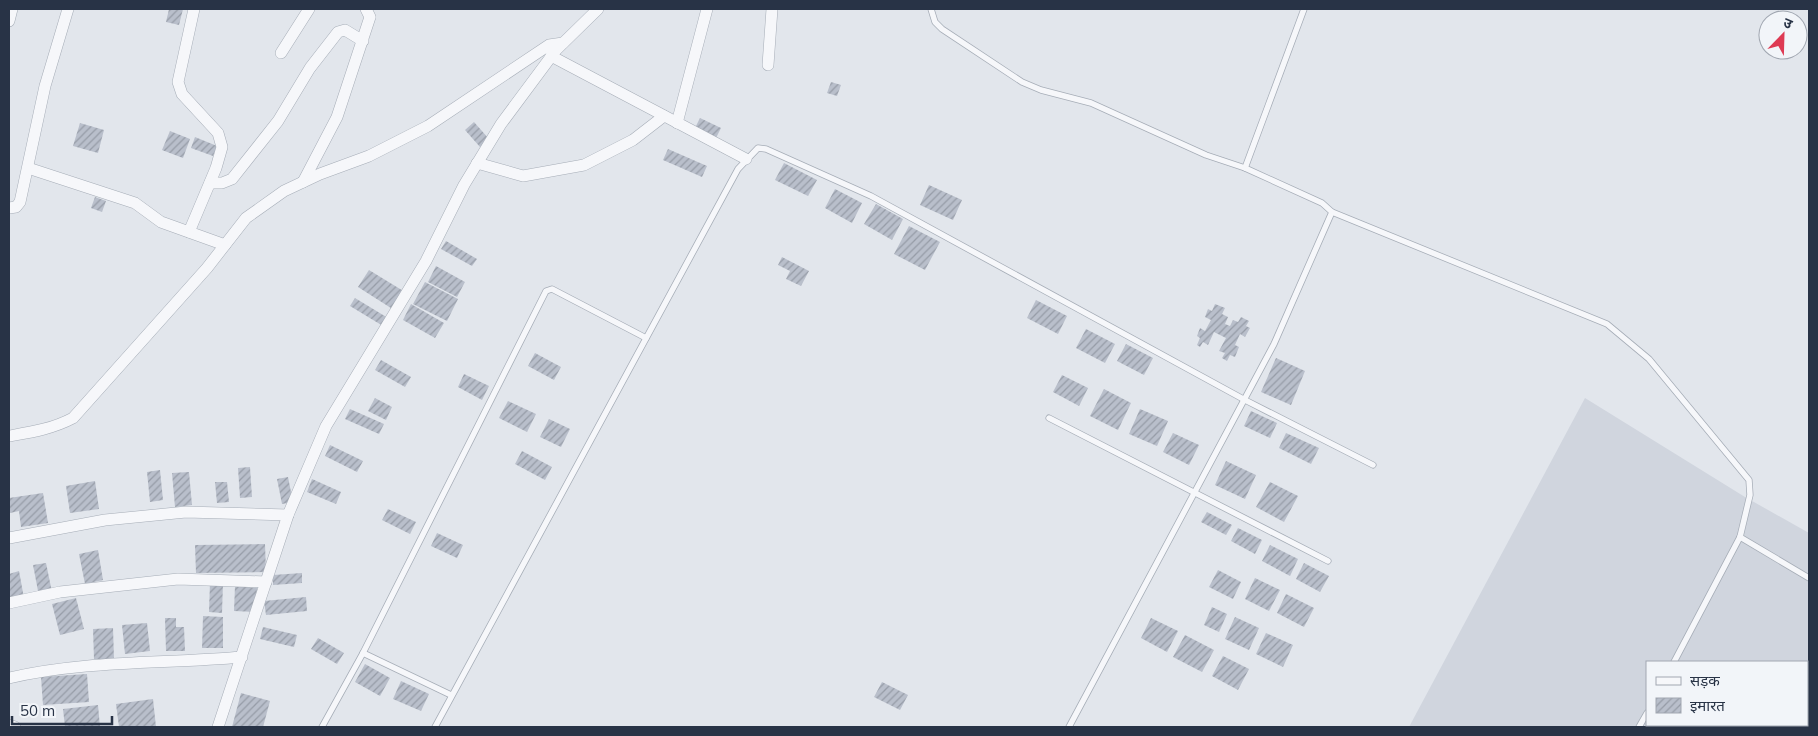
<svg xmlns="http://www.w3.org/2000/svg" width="1818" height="736" viewBox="0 0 1818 736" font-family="Mulish,'Noto Sans Devanagari',sans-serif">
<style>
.built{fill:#d0d5de;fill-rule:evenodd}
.building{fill:url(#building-hatch)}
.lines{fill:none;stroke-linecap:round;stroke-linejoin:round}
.lane-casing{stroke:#a6adb7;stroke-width:7}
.street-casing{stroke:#a6adb7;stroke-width:12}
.lane{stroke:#f6f7fa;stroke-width:5.5}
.street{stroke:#f6f7fa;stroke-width:11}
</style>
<defs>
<pattern id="building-hatch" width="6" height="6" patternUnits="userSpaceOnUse" patternTransform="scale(1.25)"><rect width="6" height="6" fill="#b9bfcb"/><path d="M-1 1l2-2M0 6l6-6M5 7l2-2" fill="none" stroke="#969ca7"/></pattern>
</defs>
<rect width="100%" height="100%" fill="#e2e6ec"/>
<!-- built -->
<path class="built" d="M1585 398 1745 497 1809 533V727H1409ZM1647 662H1807V725H1647Z"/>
<!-- building -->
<g class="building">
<polygon points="169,9 183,9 179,25 166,22"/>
<polygon points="831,82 841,85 837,96 827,93"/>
<polygon points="700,118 721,128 714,142 693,132"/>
<polygon points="474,122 489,139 480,147 465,130"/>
<polygon points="80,123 104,130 98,153 73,146"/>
<polygon points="170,131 190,139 183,158 162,150"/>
<polygon points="195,137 217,146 213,156 191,148"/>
<polygon points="668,149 707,166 702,177 663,160"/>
<polygon points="784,163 817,180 808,196 775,180"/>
<polygon points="929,185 962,200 953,220 920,205"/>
<polygon points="835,189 862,203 852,223 825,208"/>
<polygon points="95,197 106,201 102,212 91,208"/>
<polygon points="876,204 903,219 892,240 864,224"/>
<polygon points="909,226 940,242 925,270 894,254"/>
<polygon points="446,241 477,259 472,266 441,249"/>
<polygon points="782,257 809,271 801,286 786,279 790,271 778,265"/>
<polygon points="436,266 465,282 457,297 428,282"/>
<polygon points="369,270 405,292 394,310 358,287"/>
<polygon points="425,282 458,299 447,321 413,304"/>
<polygon points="355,298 388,318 383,326 350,306"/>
<polygon points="1036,300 1067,316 1058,334 1027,318"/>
<polygon points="411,304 444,323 435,338 403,320"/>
<polygon points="1215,304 1225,308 1222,314 1228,317 1225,324 1230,326 1233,320 1238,322 1241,317 1249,321 1246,326 1250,328 1245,337 1240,334 1235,345 1239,347 1235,357 1230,355 1227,361 1222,358 1225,353 1219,351 1226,338 1214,332 1208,345 1203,342 1200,347 1197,345 1200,338 1197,336 1200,328 1205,331 1211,320 1205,317 1208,309 1212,311"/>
<polygon points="1086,329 1115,344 1105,363 1076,348"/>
<polygon points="1126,344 1153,358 1144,375 1117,361"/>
<polygon points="535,353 561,367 554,380 528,366"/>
<polygon points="1276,358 1305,371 1291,405 1261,392"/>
<polygon points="381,360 411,377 405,387 375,370"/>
<polygon points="464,374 489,386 482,400 458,387"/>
<polygon points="1062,375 1088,388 1079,406 1053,392"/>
<polygon points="1104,389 1131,403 1118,430 1090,416"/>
<polygon points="375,398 392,407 386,420 368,411"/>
<polygon points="508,401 536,414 527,432 499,418"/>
<polygon points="350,409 384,424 379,434 345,419"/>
<polygon points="1140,409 1168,421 1157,446 1129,434"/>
<polygon points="1251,411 1277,423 1270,438 1244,426"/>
<polygon points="549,419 570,429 561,447 540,437"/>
<polygon points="1173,433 1199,445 1189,465 1163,452"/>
<polygon points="1286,433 1319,448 1311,464 1279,448"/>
<polygon points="330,445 363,461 357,472 325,456"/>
<polygon points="522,451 552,467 545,480 515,464"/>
<polygon points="1226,461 1256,475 1245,499 1215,485"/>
<polygon points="250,467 252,497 240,498 238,468"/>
<polygon points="160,470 163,500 150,502 147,472"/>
<polygon points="189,472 192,505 175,507 172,473"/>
<polygon points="288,477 293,502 282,504 277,479"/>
<polygon points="312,479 341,492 336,504 307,492"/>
<polygon points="95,481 99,509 70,513 66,486"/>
<polygon points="215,482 227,482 229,502 217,503"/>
<polygon points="1270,482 1298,496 1284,522 1256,507"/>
<polygon points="43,493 48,523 21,527 19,511 10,513 9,498"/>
<polygon points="388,509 416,522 410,534 382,520"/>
<polygon points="1207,512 1232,525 1226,535 1201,522"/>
<polygon points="1238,528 1262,540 1255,554 1231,541"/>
<polygon points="437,533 463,545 457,558 431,546"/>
<polygon points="265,544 266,572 196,573 195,545"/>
<polygon points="1270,545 1298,559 1290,576 1262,561"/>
<polygon points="98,550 103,580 85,584 79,554"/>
<polygon points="46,563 52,592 39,596 33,565"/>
<polygon points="1304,563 1329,576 1320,592 1296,579"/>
<polygon points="1218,570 1241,582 1233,599 1209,587"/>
<polygon points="19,571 24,598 9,601 9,574"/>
<polygon points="302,573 302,583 273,585 273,575"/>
<polygon points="1255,578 1280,590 1269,611 1245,599"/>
<polygon points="210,582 223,583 222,613 209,612"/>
<polygon points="235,586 257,588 255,612 234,611"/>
<polygon points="1286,594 1314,608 1304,627 1277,613"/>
<polygon points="306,597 307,611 266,615 264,601"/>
<polygon points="76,598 84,629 60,635 52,604"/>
<polygon points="1212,607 1227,614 1219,632 1204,625"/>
<polygon points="203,616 223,617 223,648 202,648"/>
<polygon points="1235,617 1259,628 1249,650 1225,639"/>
<polygon points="165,618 176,618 176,627 184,627 185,651 166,651"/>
<polygon points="1151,618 1178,631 1167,652 1141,638"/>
<polygon points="147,623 150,651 125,654 122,625"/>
<polygon points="263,627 297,635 294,647 260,639"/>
<polygon points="113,628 114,659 94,659 93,629"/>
<polygon points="1266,633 1293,645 1283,667 1256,654"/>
<polygon points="1185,635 1214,650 1202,672 1173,657"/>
<polygon points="318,638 344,653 337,664 311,649"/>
<polygon points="1223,656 1249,669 1238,690 1212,676"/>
<polygon points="365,664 390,678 380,696 355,682"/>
<polygon points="87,674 89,702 43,705 41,677"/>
<polygon points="401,681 429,694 421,711 393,699"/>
<polygon points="882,682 908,695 900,710 874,697"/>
<polygon points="241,693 270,701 263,727 232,727"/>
<polygon points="153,699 156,727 119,727 116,704"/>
<polygon points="98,705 100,727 65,727 63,709"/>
</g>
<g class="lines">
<defs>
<g id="lane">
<polyline points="931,9 935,22 942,29 1022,82 1041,90 1091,103 1206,155 1245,168 1322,203 1332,212 1274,344 1069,727"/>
<polyline points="1245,168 1304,9"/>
<polyline points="1332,212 1607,324 1649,359 1749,480 1750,495 1740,537 1674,662"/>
<polyline points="1049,418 1328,561"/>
<polyline points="1740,537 1809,578"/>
<polyline points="363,653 451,695"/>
<polyline points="322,727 363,653 546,291 552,289 646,338"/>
<polyline points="435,727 738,169 758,148 766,149 871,196 1245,400 1373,465"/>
<polyline points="1639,727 1647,713"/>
</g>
<g id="street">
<polyline points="9,21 12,9"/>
<polyline points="281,53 309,9"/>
<polyline points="551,56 746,159"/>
<polyline points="768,65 772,9"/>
<polyline points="677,123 707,9"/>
<polyline points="477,163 523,176 584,165 633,140 664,116"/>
<polyline points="28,168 135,203 161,222 225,245"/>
<polyline points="303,182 337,117 370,17 366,9"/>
<polyline points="210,183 222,183 232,179 278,121 310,68 338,32 345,30 363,41"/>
<polyline points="9,208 16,207 20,202 45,86 68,9"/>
<polyline points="189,232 216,168 222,147 218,133 182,94 178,82 194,9"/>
<path d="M9 436C32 432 52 429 73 418L207 268 246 218 284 191 320 174 369 156 428 126 549 45 563 43"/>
<polyline points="9,538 105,520 186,512 288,515"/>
<polyline points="9,603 60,592 178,579 266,582"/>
<path d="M9 678C85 660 164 664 242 657"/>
<polyline points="9,725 15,727"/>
<polyline points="218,727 288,515 326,426 426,261 464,185 501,124 556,50 598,9"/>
</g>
</defs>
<!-- lane casing -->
<use href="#lane" class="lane-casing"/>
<!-- street casing -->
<use href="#street" class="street-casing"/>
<!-- lane -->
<use href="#lane" class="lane"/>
<!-- street -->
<use href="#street" class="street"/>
</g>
<!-- border -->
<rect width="1818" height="736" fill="none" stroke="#283346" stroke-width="20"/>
<!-- legend -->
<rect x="1646" y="661" width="162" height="65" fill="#f2f5f9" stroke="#a1a7b1"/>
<rect x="1656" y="677" width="25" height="8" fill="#f6f7fa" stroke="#a1a7b1"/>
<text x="1690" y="686" font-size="15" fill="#283346">सड़क</text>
<rect x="1656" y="698" width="25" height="15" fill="url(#building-hatch)" stroke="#a1a7b1"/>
<text x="1690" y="711" font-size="15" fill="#283346">इमारत</text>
<!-- north arrow -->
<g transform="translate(1783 35) rotate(23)"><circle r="24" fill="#f2f5f9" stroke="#a1a7b1"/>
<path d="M0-4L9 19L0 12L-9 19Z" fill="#de3a53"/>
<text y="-8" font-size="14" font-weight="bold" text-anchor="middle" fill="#283346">उ</text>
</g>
<!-- scale -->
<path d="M12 716v8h100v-8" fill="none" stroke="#283346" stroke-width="2.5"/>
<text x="20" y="716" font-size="15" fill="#283346" stroke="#f2f5f9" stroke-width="4" paint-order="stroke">50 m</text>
</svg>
